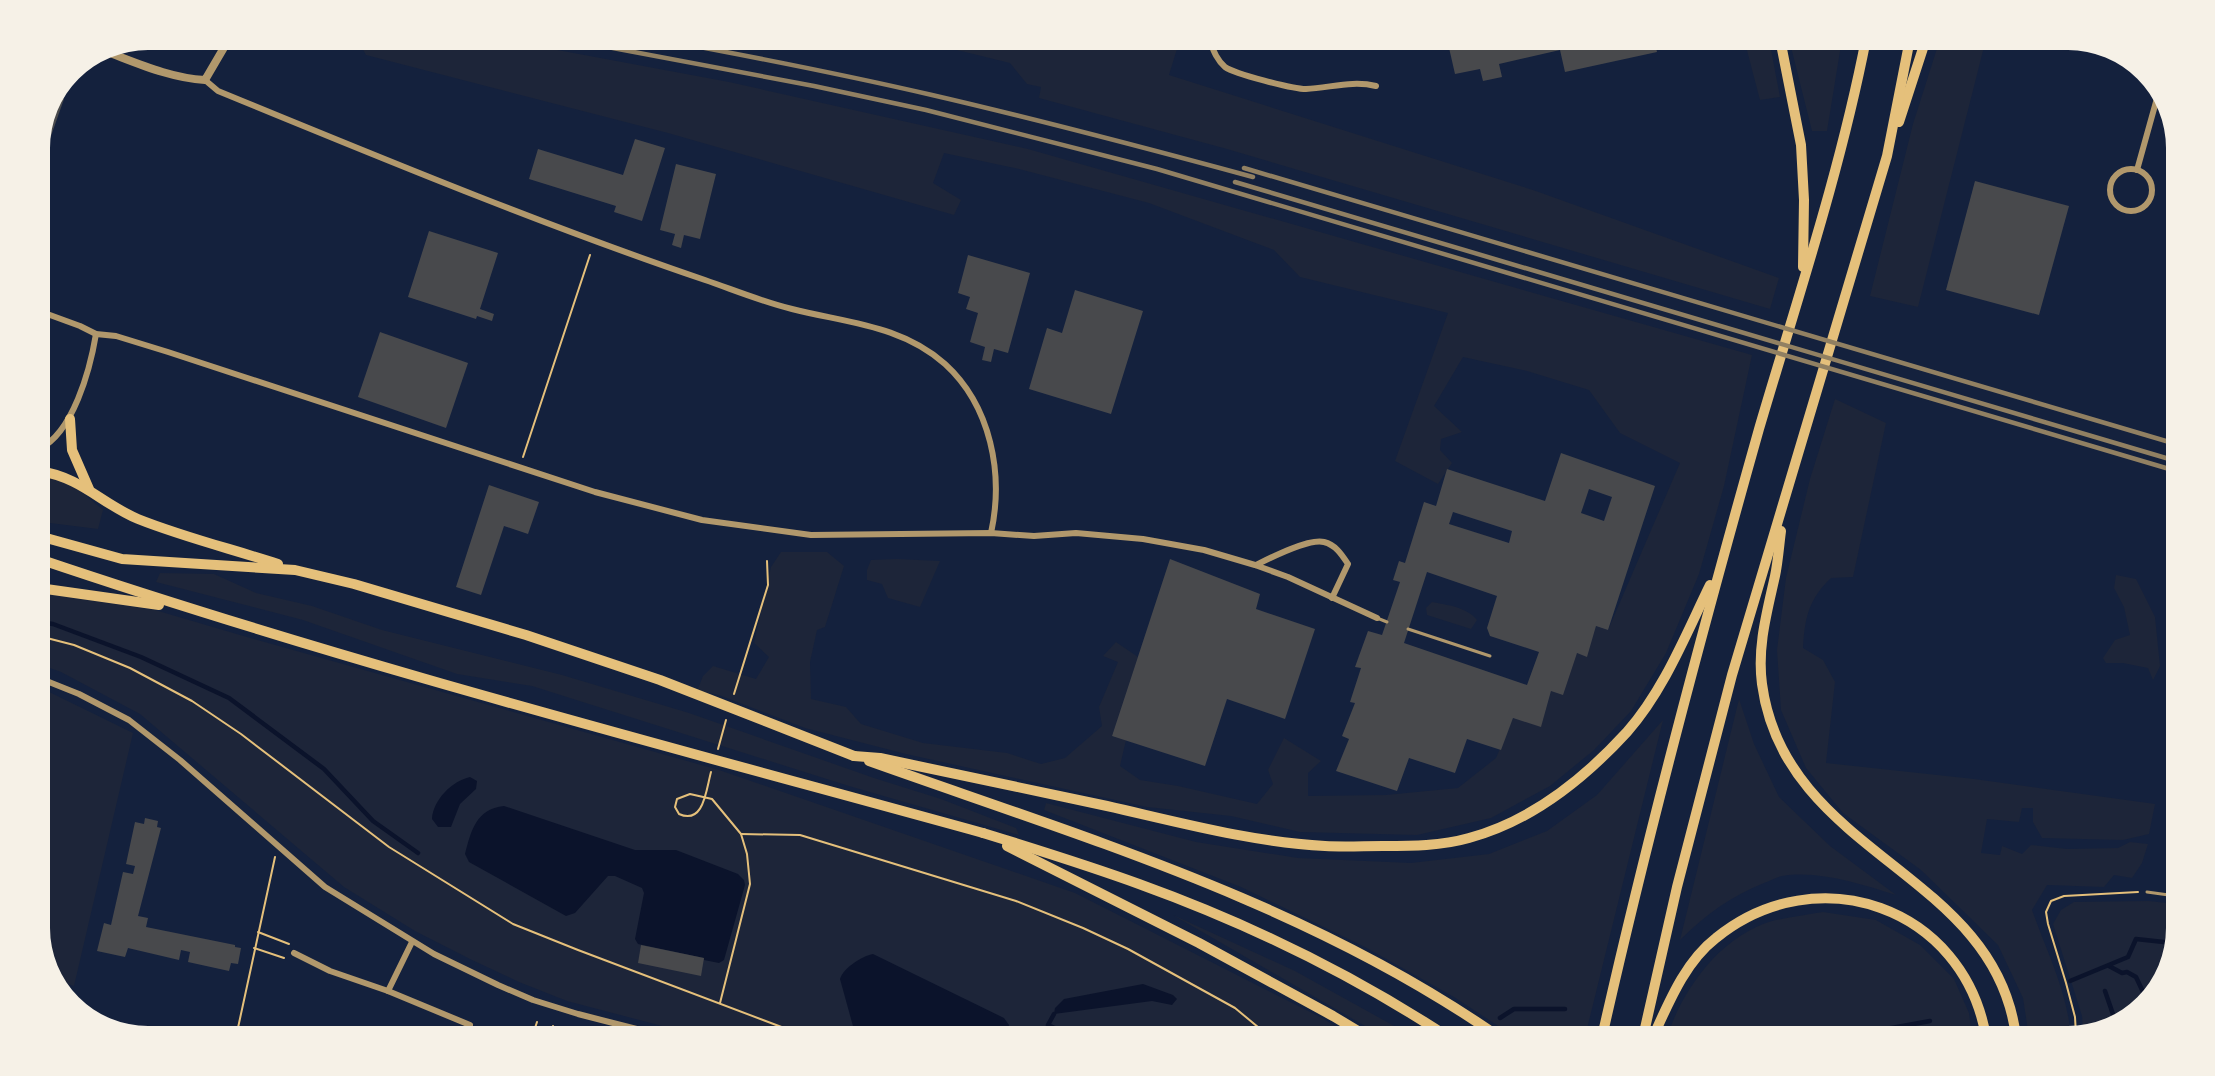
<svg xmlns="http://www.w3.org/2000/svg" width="2215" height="1076" viewBox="0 0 2215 1076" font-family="'DM Sans',sans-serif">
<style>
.green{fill:#1d2539}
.water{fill:#0b132b}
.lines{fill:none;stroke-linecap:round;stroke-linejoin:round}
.stream{stroke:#0b132b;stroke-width:4.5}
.building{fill:#48494c;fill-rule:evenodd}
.path{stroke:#e5c07b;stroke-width:2}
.service{stroke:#b1986c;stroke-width:3}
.minor{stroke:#b1986c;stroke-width:6}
.tertiary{stroke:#b1986c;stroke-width:8}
.primary{stroke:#e5c07b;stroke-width:10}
.trunk{stroke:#e5c07b;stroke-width:10}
.rail{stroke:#918062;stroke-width:4.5}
</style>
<rect width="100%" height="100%" fill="#14213d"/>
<!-- green -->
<g class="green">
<polygon points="357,39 498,39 729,82 1028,149 1752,355 1724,486 1699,574 1666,653 1631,711 1594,750 1550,786 1491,818 1417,835 1300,832 1231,816 1147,807 906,754 805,728 719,695 697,691 703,676 713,666 756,679 769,657 754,643 771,567 781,552 827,552 844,566 825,627 817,630 810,662 811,699 846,707 861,724 923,743 1007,753 1041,764 1065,758 1102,726 1099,707 1118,662 1103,656 1116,642 1138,657 1112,736 1126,740 1120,766 1140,780 1178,786 1257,804 1273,784 1268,770 1284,738 1321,761 1308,773 1308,796 1386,795 1458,788 1496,758 1513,718 1541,726 1551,691 1577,653 1587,656 1596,626 1608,630 1680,463 1620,433 1589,390 1527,371 1463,357 1434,406 1462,432 1441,439 1440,450 1452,463 1438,484 1395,461 1448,313 1300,277 1274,250 1149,203 1019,169 944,153 933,183 961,200 954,215 668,133 366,55"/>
<polygon points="912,39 1180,39 1169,75 1533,190 1779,278 1770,309 1227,149 1039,98 1041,87 1027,84 1010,63"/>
<polygon points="1744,39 1769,39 1780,97 1760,100"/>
<polygon points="1789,39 1842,39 1827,131 1812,131"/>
<polygon points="1940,39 1986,39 1918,307 1870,296 1913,124"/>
<path d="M1835 399 1886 423 1853 577 1831 578C1808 600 1805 618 1803 648L1823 660 1835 682 1826 763 1974 779 2155 804 2149 834 2123 840 2042 838 2033 822V808H2022L2019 822 1987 819 1981 853 2000 855 2002 846 2022 854 2031 845 2067 849 2118 848 2130 842 2148 844 2142 863 2132 878 2114 875 2104 887 2047 885 2032 910C2047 952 2067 991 2071 1036L2029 1037 2023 998 1998 945 1921 870 1843 813 1806 768 1781 710 1777 650 1786 578 1810 479Z"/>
<polygon points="47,478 65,478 103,510 98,529 50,523 39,511 39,485"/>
<polygon points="897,559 940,561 920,607 888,598 882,584 867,580 867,570 871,560"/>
<polygon points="160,573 214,574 256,593 312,606 382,630 562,675 689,713 874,778 941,799 1016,828 1019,835 849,786 532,686 457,674 303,620 156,582"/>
<polygon points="2116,575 2136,579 2155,617 2160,666 2153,680 2148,668 2123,663 2106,663 2103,658 2115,640 2130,635 2124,607 2114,588"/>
<polygon points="39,593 155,610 240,635 719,770 1075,893 1324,1019 1351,1037 704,1037 567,1001 519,982 472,960 415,931 344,887 140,714 61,672 39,664"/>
<path d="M1432 602C1447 605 1467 607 1477 620L1471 629 1427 615 1426 608Z"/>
<polygon points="39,687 133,733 74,986 54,980 39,936"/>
<path d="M1739 699 1754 744 1779 797 1830 846 1896 895C1860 884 1819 870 1782 876 1776 877 1770 881 1764 883 1731 896 1705 915 1680 940Z"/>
<polygon points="1663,720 1585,1037 1515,1037 1454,997 1365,947 1241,887 1044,810 1046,803 1196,842 1298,858 1411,863 1489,854 1547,831 1597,795"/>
<polygon points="2176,754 2176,861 2171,862 2176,760"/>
<polygon points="2149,901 2176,904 2174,936 2169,935 2172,944 2165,976 2128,1019 2083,1033 2082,1016 2053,924 2061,910 2074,902"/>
<path d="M1823 912 1876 920 1920 945 1954 979 1969 1013 1972 1037H1667C1683 988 1721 936 1772 921 1789 917 1806 915 1823 912Z"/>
<polygon points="1173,915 1295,971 1414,1037 1384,1037"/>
</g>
<!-- water -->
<g class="water">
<path d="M470 777 477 781 476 789 460 804 451 827H438L432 819C433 800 452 781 470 777Z"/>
<path d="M504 806 635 850H676L738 874 744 880 745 885 724 960 719 963 704 960V958L638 944 635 939 644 893 642 888 615 876H608L575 913 566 916 469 862 465 854C471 831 476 809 504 806Z"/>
<path d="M873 954 1004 1018 1009 1025 1005 1037H856L840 979C843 968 862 956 873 954Z"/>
<polygon points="1143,984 1173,995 1177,999 1172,1005 1152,1001 1054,1014 1055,1008 1064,999"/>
</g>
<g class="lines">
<!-- stream -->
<g class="stream">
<polyline points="39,622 53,624 141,657 229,698 324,769 373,821 418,853"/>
<polyline points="2109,966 2122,973 2127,972 2136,977 2143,992 2150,994"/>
<polyline points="2070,981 2128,957 2136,939 2173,943"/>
<polyline points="2105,991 2116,1023"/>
<polyline points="1054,1014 1048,1025 1074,1037"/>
<polyline points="1500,1018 1514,1009 1565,1009"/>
<polyline points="1842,1037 1930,1021"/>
</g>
</g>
<!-- building -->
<g class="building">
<polygon points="1447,39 1654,39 1657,52 1565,72 1560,50 1499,64 1502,77 1483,81 1480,69 1455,74"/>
<polygon points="59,97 64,99 39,170 39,140"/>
<polygon points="635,139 665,148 642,221 614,212 616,206 529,179 538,149 623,175"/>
<polygon points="676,164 716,174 700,239 684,235 681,248 672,245 675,234 660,230"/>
<polygon points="1975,181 2069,206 2039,315 1946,290"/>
<polygon points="429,231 498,253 480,309 494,314 492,321 477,316 476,319 408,297"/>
<polygon points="968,255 1030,273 1008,353 994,349 991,362 982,360 985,347 970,342 978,313 966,309 970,297 958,293"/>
<polygon points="1075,290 1143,311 1111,414 1029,389 1047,328 1062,333"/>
<polygon points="380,332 468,363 446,428 358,397"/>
<path d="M1561 453 1655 486 1608 630 1596 626 1587 657 1577 653 1563 695 1551 691 1541 727 1513 718 1501 750 1467 739 1455 773 1409 758 1397 791 1336 771 1349 739 1342 736 1355 703 1350 702 1361 668 1355 667 1368 631 1382 635 1400 582 1393 580 1399 561 1405 563 1424 502 1436 506 1447 469 1545 501ZM1589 489 1612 497 1604 521 1581 513ZM1453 512 1512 531 1509 543 1449 524ZM1427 572 1497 596 1487 628 1490 636 1539 652 1527 685 1404 643Z"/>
<polygon points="489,485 539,502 528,534 504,526 481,595 456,587"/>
<polygon points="1170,559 1260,594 1256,609 1315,629 1285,719 1227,699 1205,766 1112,736"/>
<polygon points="145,818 158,821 157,827 161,828 138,916 148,918 146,927 235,945 235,947 241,948 238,964 231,963 229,971 188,962 190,952 181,950 179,960 128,948 125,957 97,951 104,923 111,925 123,872 133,874 135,866 126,864 135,822 144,824"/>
<polygon points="641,945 704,958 701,976 638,963"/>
</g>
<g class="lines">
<!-- path -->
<g class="path">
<polyline points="523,457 590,255"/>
<polyline points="39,636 74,645 130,668 192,701 241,734 389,847 513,924 578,950 808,1037"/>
<polyline points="734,694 768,585 767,561"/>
<polyline points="718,749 726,720"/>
<path d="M711 772C706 790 704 825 679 814L675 807 677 799 690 794 712 799 741 834 747 854 750 884 720 1003"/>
<polyline points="741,834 800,835 1016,901 1083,928 1128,949 1235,1008 1270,1037"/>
<polyline points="258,932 289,944"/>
<polyline points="254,948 284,958"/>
<polyline points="2076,1035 2075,1017 2066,983 2048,924 2046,912 2051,901 2064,896 2138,892"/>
<polyline points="236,1037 275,857"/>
<polyline points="532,1037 537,1022"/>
<polyline points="550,1037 553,1026"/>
</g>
<!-- service -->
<g class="service">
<polyline points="1377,618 1387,622"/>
<polyline points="1408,629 1490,656"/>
<polyline points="2147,892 2176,896"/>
</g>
<!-- minor -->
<g class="minor">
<path d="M1209 39C1213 49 1216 59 1225 67 1235 74 1293 89 1306 89 1330 88 1352 80 1376 86"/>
<path d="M205 80 218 91C379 157 540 224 705 280 734 290 763 302 792 309 847 323 901 325 945 364 991 406 1004 474 991 533"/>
<circle cx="2131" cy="190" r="21"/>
<polyline points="2137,170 2159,91"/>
<polyline points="39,311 80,326 96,334 116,336 168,352 595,492 702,520 811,535 991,533 1034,536 1076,533 1143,539 1204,550 1255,565 1288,577 1377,618"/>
<path d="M39 449C73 433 90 370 96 334"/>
<path d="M1256 565C1270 558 1309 538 1324 542 1336 545 1342 555 1348 564L1332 598"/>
<polyline points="39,678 79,694 129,720 180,760 325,887 434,954 498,985 533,1000 578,1014 668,1037"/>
<polyline points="294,953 330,971 388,991 470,1025"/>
<polyline points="388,991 412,942"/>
</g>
<!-- tertiary -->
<path class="tertiary" d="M102 50C135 62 169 78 205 80L229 39"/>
<!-- primary -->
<g class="primary">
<polyline points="70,419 72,450 89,489"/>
<path d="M39 471C81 477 102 504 138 519 183 537 232 549 278 564"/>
<polyline points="39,536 122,559 295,570 354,584 526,635 660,680 854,756"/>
<path d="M39 559C350 664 667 746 983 833"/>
<polyline points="39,588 159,605"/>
</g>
<!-- trunk -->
<g class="trunk">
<polyline points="1780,39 1801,145 1804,200 1803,267"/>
<polyline points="1899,122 1926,39"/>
<path d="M1781 531C1779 546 1778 562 1775 576 1767 612 1757 647 1762 684 1785 856 1996 871 2016 1037"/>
<path d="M854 756 880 758C955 774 1031 790 1107 806 1178 822 1251 842 1325 846 1344 847 1364 846 1383 846 1412 846 1441 846 1469 838 1532 821 1584 779 1627 732 1664 690 1686 634 1710 585"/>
<path d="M869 761C1085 838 1309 904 1499 1037"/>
<path d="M983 833C1035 849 1087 865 1139 884 1247 923 1352 974 1448 1037"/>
<polyline points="1007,846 1199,943 1333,1016 1368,1037"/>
<path d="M1602 1037C1648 833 1702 631 1759 429 1797 300 1840 172 1866 39"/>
<polyline points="1643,1037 1677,887 1732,675 1887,156 1910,39"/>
<path d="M1653 1037C1669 1002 1685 962 1716 938 1817 856 1964 907 1986 1037"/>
</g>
<!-- rail -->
<g class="rail">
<polyline points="565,39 814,86 926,110 1157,169 2176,471"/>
<path d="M657 39C749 56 841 74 932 95 1040 120 1146 148 1253 177"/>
<polyline points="1244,168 2176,444"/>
<polyline points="1235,182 2176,461"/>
</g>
</g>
<!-- crop -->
<path d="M0 0H2215V1076H0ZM148 50H2068A98 98 0 0 1 2166 148V928A98 98 0 0 1 2068 1026H148A98 98 0 0 1 50 928V148A98 98 0 0 1 148 50Z" fill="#f6f1e7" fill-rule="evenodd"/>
</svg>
